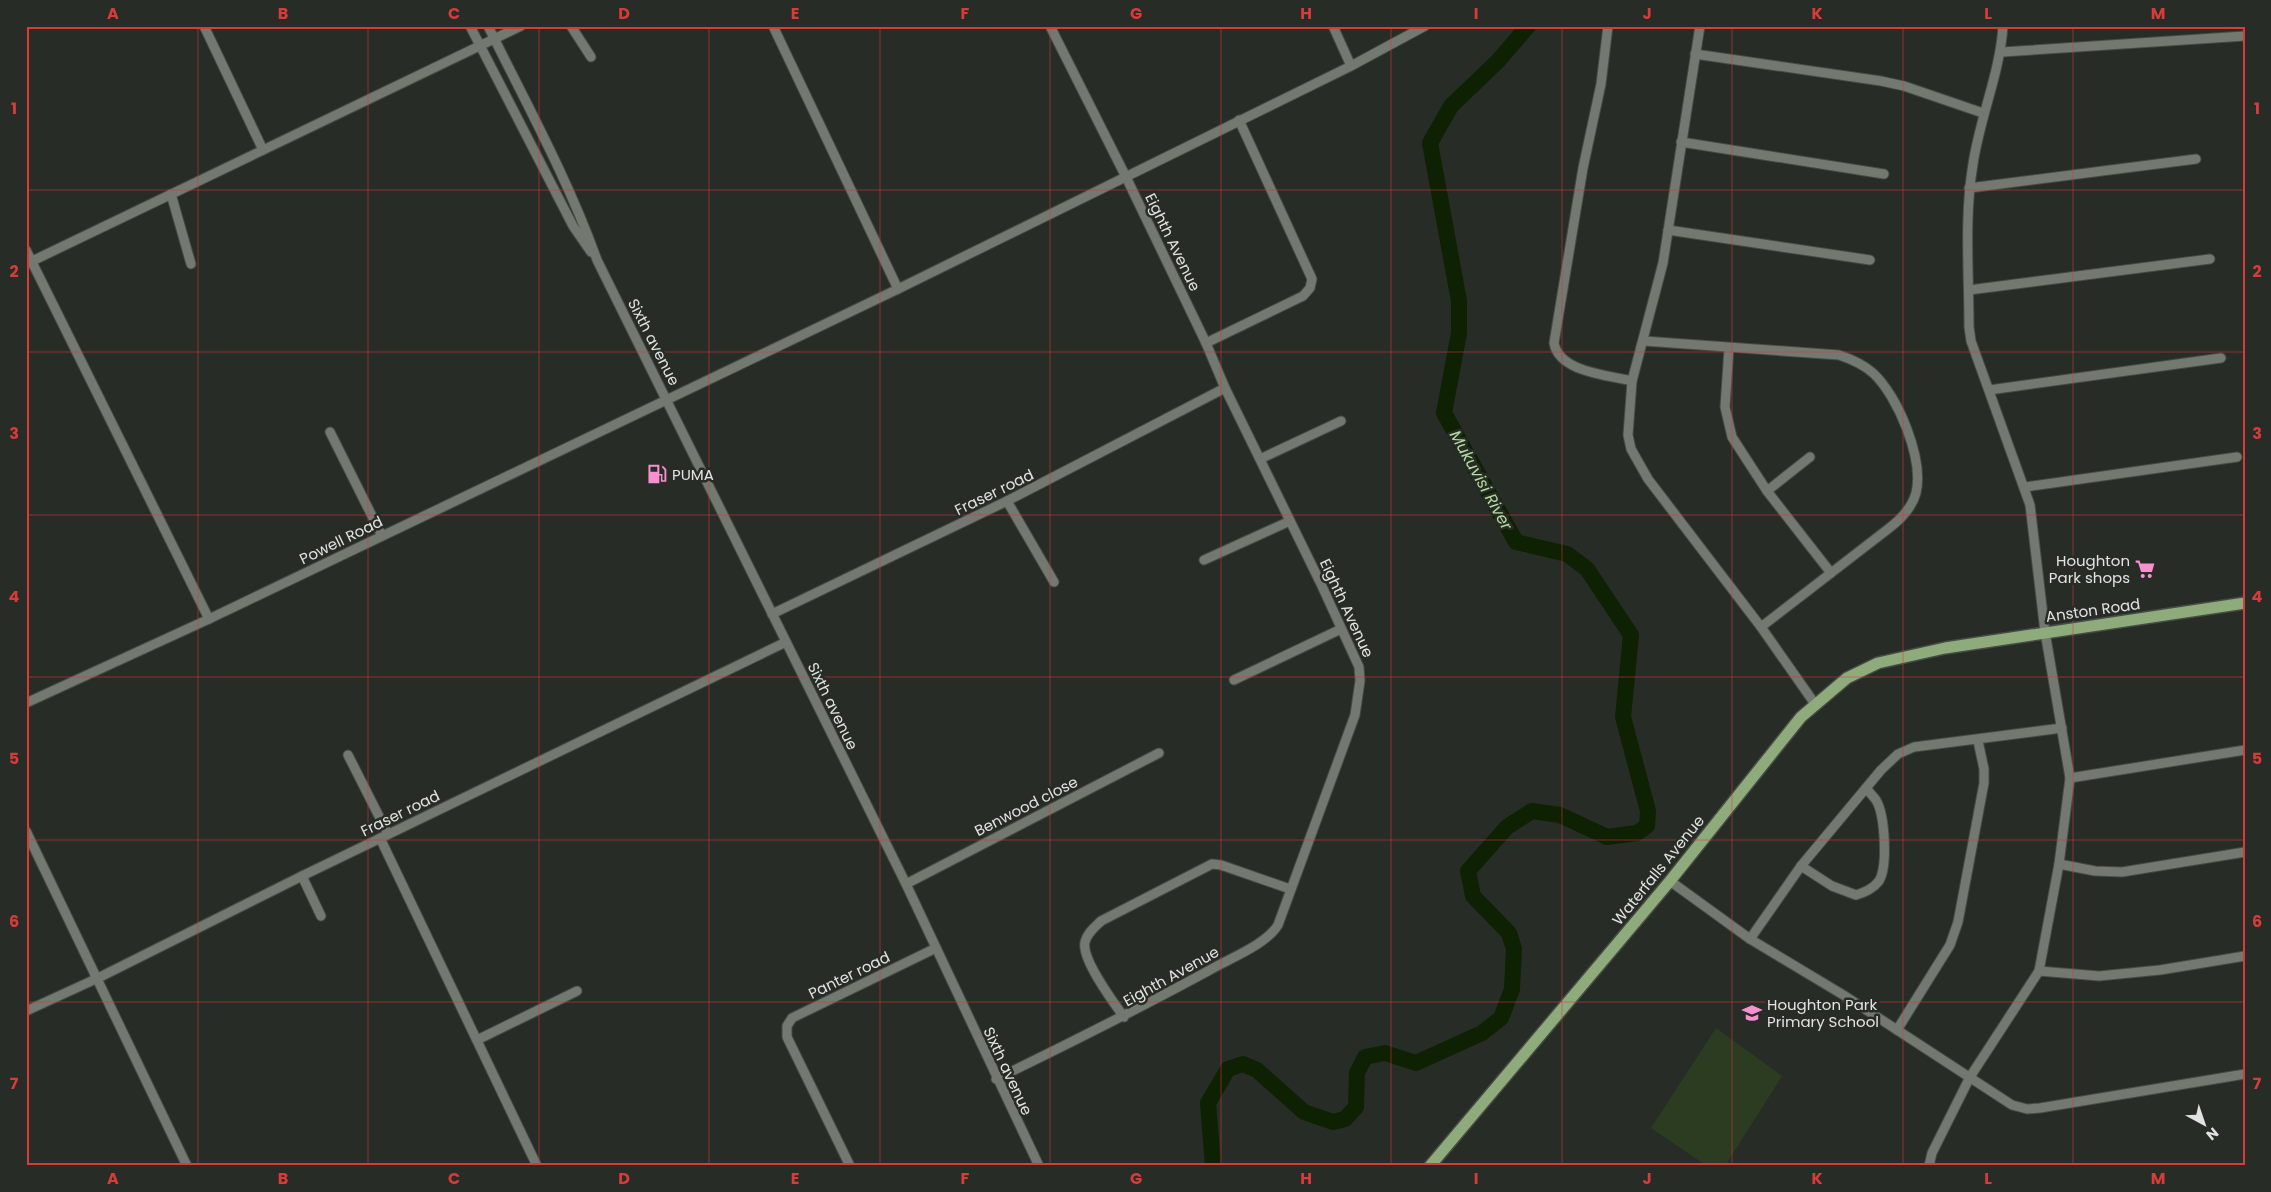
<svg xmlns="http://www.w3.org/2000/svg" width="2271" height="1192" viewBox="0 0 2271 1192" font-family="Poppins,sans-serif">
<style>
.green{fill:#2b3c20}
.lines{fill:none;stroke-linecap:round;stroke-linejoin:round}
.river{stroke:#0e2102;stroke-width:16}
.minor-casing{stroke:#474b45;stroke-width:11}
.major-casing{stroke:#474b45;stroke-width:14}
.minor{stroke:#737871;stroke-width:9}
.major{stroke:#8eab7c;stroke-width:11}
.grid{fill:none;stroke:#d73b3a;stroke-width:1;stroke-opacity:0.55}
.labels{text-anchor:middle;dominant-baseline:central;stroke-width:5;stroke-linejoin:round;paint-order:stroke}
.street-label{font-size:15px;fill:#e0e3df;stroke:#282c26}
.poi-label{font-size:15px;fill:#e0e3df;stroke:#282c26;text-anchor:start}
.water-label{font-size:16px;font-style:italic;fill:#b4db9e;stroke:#282c26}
.neatline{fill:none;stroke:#d73b3a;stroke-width:2}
.grid-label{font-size:16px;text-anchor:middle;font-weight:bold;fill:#d73b3a}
</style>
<rect width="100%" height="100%" fill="#282c26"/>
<!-- green -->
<polygon class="green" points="1716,1028 1782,1076 1725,1166 1707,1166 1651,1128"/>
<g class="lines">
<!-- river -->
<polyline class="river" points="1213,1166 1208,1103 1228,1069 1243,1064 1257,1070 1304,1112 1333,1122 1345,1119 1356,1107 1357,1073 1365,1057 1385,1053 1416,1063 1482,1033 1501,1018 1512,989 1514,949 1509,933 1473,896 1468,871 1507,827 1532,811 1560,815 1607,837 1637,833 1647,826 1648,811 1623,717 1631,635 1587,569 1567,554 1516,542 1444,413 1459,333 1459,301 1430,143 1451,106 1498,61 1528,26"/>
<defs>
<g id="minor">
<polyline points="204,26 263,150"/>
<polyline points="470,26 573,226 591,252"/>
<path d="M488 26C526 103 568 179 597 260L906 884 1039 1166"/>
<polyline points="571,26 591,57"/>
<polyline points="773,26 898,289"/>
<polyline points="1333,26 1351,66"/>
<path d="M1608 26 1601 84 1583 168 1554 343C1559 372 1607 375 1632 381"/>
<polyline points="1700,26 1663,263 1632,381 1628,435 1631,449 1648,479 1761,627 1815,704"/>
<polyline points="2002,52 2245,36"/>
<polyline points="1695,54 1881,81 1904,86 1983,113"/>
<polyline points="1681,142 1884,174"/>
<polyline points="1969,188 2196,159"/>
<polyline points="171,194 191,264"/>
<polyline points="1668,230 1870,260"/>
<polyline points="26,250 209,619"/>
<polyline points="26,264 521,26"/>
<polyline points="1969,290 2210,259"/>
<path d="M1644 341 1839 355C1851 359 1863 364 1873 373 1898 396 1924 459 1916 493 1912 508 1900 520 1888 529L1761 627"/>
<polyline points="1206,343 1303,296 1310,288 1312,279 1239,120"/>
<polyline points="1729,348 1725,407 1732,437 1767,491 1831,573"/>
<polyline points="1989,390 2221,358"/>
<polyline points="330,432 382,536"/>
<polyline points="1260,459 1341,421"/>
<polyline points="2025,487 2237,457"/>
<polyline points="1767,491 1810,457"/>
<polyline points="1007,501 1054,582"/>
<polyline points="1204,560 1290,521"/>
<polyline points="772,614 1007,501 1225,388"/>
<polyline points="1234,680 1341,629"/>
<polyline points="26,703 209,619 898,289 1351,66 1425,26"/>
<polyline points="348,755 388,834"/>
<polyline points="2070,778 2245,750"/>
<polyline points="26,831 187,1166"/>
<polyline points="380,838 537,1166"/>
<polyline points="2059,864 2095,871 2122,872 2245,852"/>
<path d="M1801 866 1832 886 1856 895C1865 892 1873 889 1879 881 1888 866 1885 815 1876 800 1873 796 1869 792 1866 788"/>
<polyline points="302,876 321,916"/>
<polyline points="1670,881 1750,939 1845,996 2012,1105 2027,1109 2040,1108 2245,1074"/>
<polyline points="906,884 1159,753"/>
<polyline points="1750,939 1801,866 1881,770 1898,754 1914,747 2062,728"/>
<polyline points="2039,971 2099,976 2160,970 2245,956"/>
<polyline points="26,1011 98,978 302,876 786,642"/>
<path d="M1124 1017C1114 1003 1081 959 1085 942 1087 933 1095 927 1101 921L1212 864 1221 865 1290 889"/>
<polyline points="1897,1030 1950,945 1958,922 1984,783 1984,769 1978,741"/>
<polyline points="477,1040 577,991"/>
<path d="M996 1079C1068 1044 1138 1009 1208 971 1228 959 1266 945 1278 925L1355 715 1360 681 1359 667 1321 584 1225 388 1206 343 1126 177 1050 26"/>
<polyline points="850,1166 787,1037 787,1026 792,1018 936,948"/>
<path d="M1929 1166 1932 1153 1970 1077 2039 971 2059 864 2070 778 2045 632 2030 505 1971 341 1969 327C1969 273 1964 217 1973 164 1980 117 2000 73 2003 26"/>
</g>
<polyline id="major" points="1430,1166 1670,881 1801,717 1847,678 1878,663 1945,648 2245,603"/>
</defs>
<!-- minor casing -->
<use href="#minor" class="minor-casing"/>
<!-- major casing -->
<use href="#major" class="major-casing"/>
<!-- minor -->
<use href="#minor" class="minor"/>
<!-- major -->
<use href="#major" class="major"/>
</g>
<!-- grid -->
<path class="grid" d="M198 26V1166M368 26V1166M539 26V1166M709 26V1166M880 26V1166M1050 26V1166M1221 26V1166M1391 26V1166M1562 26V1166M1732 26V1166M1903 26V1166M2073 26V1166M26 190H2245M26 352H2245M26 515H2245M26 677H2245M26 840H2245M26 1002H2245"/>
<!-- icons -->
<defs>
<symbol id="fuel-bare" viewBox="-9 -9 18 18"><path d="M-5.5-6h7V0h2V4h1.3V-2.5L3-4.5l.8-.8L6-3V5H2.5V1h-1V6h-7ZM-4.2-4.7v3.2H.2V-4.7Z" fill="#f790ce" stroke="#282c26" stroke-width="2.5" paint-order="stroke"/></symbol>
<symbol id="supermarket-bare" viewBox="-9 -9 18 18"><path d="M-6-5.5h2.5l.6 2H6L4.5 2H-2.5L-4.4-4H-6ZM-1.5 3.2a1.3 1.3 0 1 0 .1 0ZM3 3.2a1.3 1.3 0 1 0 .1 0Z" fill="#f790ce" stroke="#282c26" stroke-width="2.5" paint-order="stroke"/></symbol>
<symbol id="school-bare" viewBox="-9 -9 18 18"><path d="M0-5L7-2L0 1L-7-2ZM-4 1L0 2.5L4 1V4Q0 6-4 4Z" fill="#f790ce" stroke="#282c26" stroke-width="2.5" paint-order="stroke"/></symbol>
</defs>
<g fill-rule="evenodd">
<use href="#fuel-bare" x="643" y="460" width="28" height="28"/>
<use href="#supermarket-bare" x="2131" y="555" width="28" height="28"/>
<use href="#school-bare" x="1738" y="999" width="28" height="28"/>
</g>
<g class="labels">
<!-- street labels -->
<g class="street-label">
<text transform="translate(1173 242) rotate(64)">Eighth Avenue</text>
<text transform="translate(654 342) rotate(63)">Sixth avenue</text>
<text transform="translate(994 492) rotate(-26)">Fraser road</text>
<text transform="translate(341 540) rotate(-26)">Powell Road</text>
<text transform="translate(1347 608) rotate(65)">Eighth Avenue</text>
<text transform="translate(2093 610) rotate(-8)">Anston Road</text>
<text transform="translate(833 706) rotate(64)">Sixth avenue</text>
<text transform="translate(1026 806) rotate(-27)">Benwood close</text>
<text transform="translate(400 813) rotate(-26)">Fraser road</text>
<text transform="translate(1658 870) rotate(-51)">Waterfalls Avenue</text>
<text transform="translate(849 975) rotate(-26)">Panter road</text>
<text transform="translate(1171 976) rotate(-29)">Eighth Avenue</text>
<text transform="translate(1008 1071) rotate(65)">Sixth avenue</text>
</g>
<!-- poi labels -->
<g class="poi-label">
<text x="672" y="474">PUMA</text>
<text x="2130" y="560" text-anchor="end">Houghton<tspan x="2130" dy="17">Park shops</tspan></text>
<text x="1767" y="1004">Houghton Park<tspan x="1767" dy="17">Primary School</tspan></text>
</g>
<!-- water labels -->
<g class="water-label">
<text transform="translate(1481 480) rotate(61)">Mukuvisi River</text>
</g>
</g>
<!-- border -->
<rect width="2271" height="1192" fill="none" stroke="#282c26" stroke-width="55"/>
<!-- north arrow -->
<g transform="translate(2204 1124) rotate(140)" stroke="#282c26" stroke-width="4" paint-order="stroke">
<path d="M0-4L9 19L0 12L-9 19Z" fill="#e0e3df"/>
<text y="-8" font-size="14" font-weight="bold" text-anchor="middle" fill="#e0e3df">N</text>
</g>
<rect x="28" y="28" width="2216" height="1136" class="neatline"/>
<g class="grid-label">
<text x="113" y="19">A</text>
<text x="283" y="19">B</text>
<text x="454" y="19">C</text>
<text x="624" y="19">D</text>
<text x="795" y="19">E</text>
<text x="965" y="19">F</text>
<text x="1136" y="19">G</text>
<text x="1306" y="19">H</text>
<text x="1476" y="19">I</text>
<text x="1647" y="19">J</text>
<text x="1817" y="19">K</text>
<text x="1988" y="19">L</text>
<text x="2158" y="19">M</text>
<text x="14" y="114">1</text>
<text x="2257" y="114">1</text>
<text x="14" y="277">2</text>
<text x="2257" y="277">2</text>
<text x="14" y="439">3</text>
<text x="2257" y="439">3</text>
<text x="14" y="602">4</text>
<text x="2257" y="602">4</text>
<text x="14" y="764">5</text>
<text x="2257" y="764">5</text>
<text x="14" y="927">6</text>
<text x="2257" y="927">6</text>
<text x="14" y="1089">7</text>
<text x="2257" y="1089">7</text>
<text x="113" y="1184">A</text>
<text x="283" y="1184">B</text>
<text x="454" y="1184">C</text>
<text x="624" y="1184">D</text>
<text x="795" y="1184">E</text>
<text x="965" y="1184">F</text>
<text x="1136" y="1184">G</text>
<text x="1306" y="1184">H</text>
<text x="1476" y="1184">I</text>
<text x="1647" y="1184">J</text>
<text x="1817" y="1184">K</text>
<text x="1988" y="1184">L</text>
<text x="2158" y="1184">M</text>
</g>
</svg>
